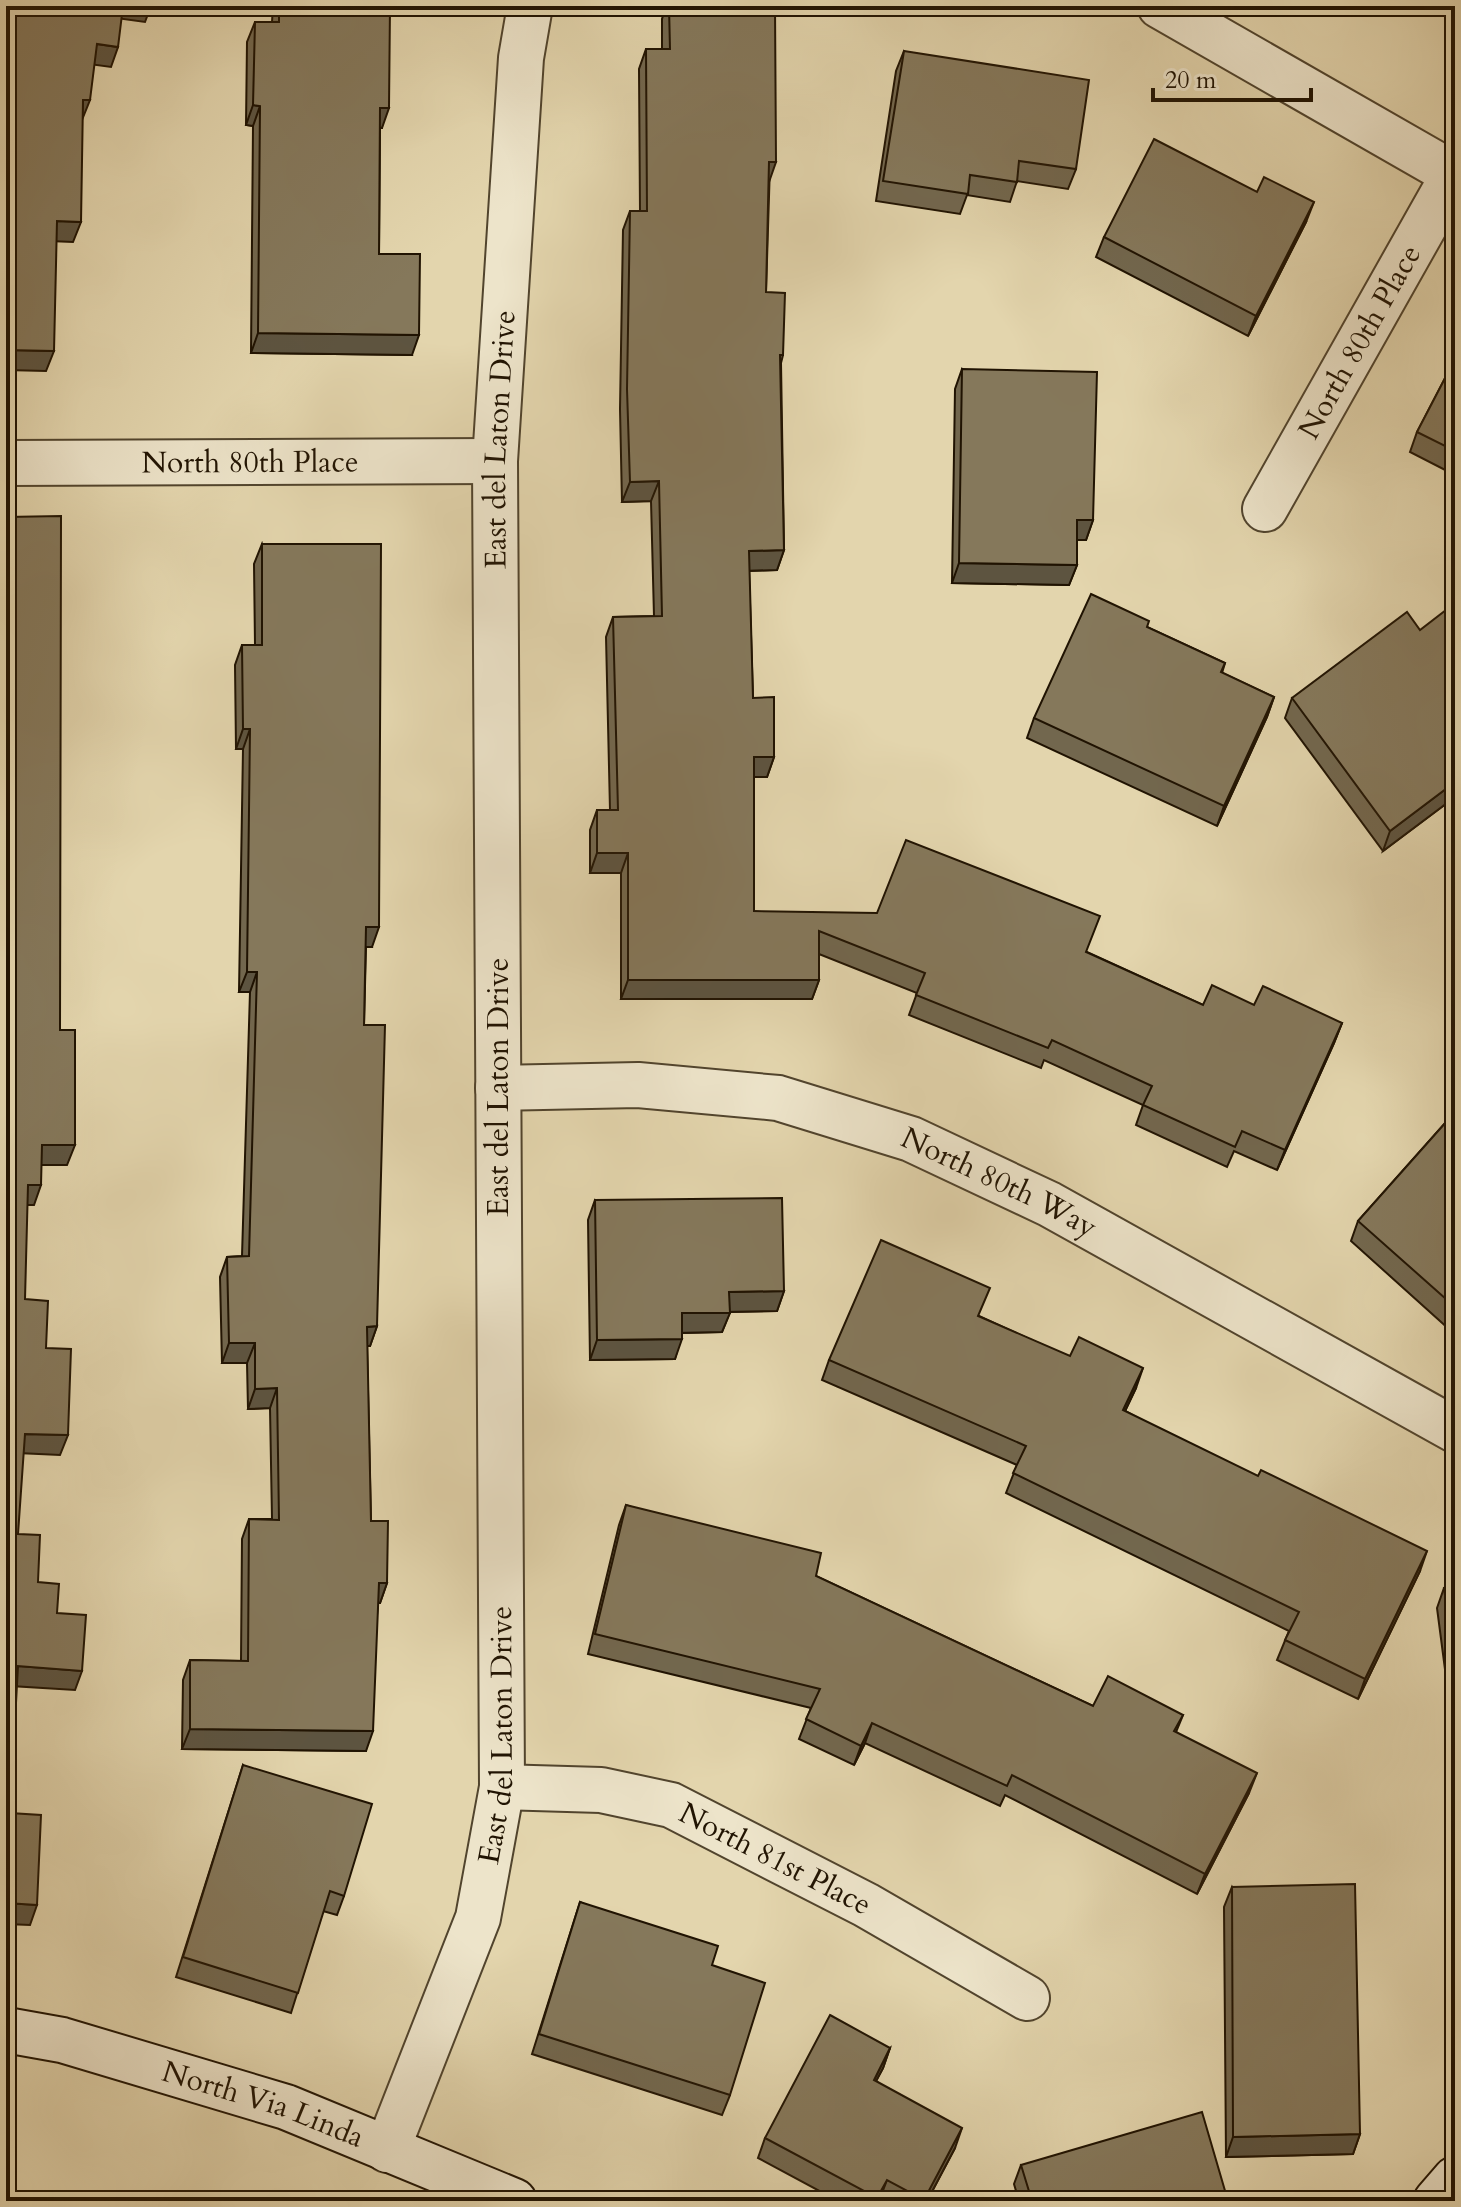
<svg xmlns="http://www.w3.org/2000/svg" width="1461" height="2207" viewBox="0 0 1461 2207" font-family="Cardo,serif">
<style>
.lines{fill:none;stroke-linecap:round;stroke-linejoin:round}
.street-casing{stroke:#51442d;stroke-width:48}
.secondary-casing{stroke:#201302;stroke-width:48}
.street{stroke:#ede4ca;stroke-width:44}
.secondary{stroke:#ede4ca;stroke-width:44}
.wall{fill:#72674e;stroke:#201302;stroke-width:2}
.shaded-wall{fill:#5d5440;stroke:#201302;stroke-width:2}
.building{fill:#85785b;stroke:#201302;stroke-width:2}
.labels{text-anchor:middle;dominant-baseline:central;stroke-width:6;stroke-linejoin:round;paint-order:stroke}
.street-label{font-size:30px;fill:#201302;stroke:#ede4ca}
</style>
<rect width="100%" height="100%" fill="#e3d5ad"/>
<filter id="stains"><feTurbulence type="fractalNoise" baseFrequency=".0025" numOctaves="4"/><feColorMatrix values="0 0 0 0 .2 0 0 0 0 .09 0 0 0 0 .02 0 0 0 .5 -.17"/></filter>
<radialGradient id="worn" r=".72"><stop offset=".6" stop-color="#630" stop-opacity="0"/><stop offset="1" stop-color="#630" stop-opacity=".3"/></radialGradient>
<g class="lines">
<defs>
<g id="street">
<polyline points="1160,6 1455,175"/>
<path id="s1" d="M6 463 495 461"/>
<path id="s2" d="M1265 509 1455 172"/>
<path id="s3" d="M498 1088 638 1085 778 1098 911 1139 1049 1204 1455 1430"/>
<path id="s4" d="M502 1787 601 1790 671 1805 866 1905 1027 1998"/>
<path id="s5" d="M387 2150 478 1918 502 1787 495 461 521 58 530 6"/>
</g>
<g id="secondary">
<path id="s6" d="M6 2030 62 2040 286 2107 514 2201"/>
<polyline points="1436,2201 1455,2179"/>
</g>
</defs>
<!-- street casing -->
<use href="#street" class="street-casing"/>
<!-- secondary casing -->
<use href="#secondary" class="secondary-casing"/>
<!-- street -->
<use href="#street" class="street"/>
<!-- secondary -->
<use href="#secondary" class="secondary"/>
</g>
<!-- wall -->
<g class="wall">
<polygon points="273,6 390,6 382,128 380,128 379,254 412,355 251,353 253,126 246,125 247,42 255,22 272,22"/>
<polygon points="666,6 775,6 766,292 783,355 781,363 784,550 777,570 749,571 753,698 774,757 767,777 754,777 754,911 1087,952 1203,1005 1254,1005 1342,1023 1334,1043 1277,1170 1234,1151 1227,1167 1136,1125 1143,1105 1044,1060 1041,1068 909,1015 917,993 819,954 819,980 812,999 621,999 621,873 590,873 590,830 597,810 610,810 606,637 613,617 654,616 651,501 622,502 620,409 623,230 630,211 640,211 639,69 646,49 662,49 662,19"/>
<polygon points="904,51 1076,169 1068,189 1017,181 1010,202 967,195 960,214 876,201 896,71"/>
<polygon points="1306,222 1248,336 1096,257 1104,237"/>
<polygon points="1455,359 1455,475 1410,452 1417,432"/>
<polygon points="962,369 1093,520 1086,540 1077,540 1077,565 1069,585 952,583 955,389"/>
<polygon points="262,544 372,947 366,947 364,1025 377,1326 370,1346 367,1346 371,1521 387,1583 380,1603 378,1603 366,1751 182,1749 183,1680 190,1660 241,1661 242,1539 249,1519 272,1519 270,1408 248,1409 247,1363 222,1363 220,1277 227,1257 242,1256 250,992 239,992 243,749 236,749 235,665 242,645 255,645 254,564"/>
<polygon points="1147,627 1225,663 1222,673 1274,697 1267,717 1217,826 1027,738 1034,718"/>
<polygon points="1292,698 1454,758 1455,760 1455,797 1383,851 1285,718"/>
<polygon points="1455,1112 1455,1324 1450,1330 1351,1241 1358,1221"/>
<polygon points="595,1200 784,1291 777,1311 730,1312 722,1332 682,1333 675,1359 590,1360 588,1220"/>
<polygon points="979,1316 1136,1388 1125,1411 1420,1571 1358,1699 1277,1660 1289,1631 1006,1493 1017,1465 822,1380 829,1360"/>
<polygon points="626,1505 816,1576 1093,1706 1183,1715 1176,1732 1249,1793 1197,1894 1005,1795 1000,1806 865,1743 854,1765 799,1739 811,1708 588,1654 619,1525"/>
<polygon points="1455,1587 1455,1746 1437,1608 1444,1588"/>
<polygon points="243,1765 344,1896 337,1915 323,1911 291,2013 176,1977"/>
<polygon points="1232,1887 1360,2134 1353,2154 1226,2157 1224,1907"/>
<polygon points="580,1902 712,1965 730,2095 722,2115 532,2054"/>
<polygon points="890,2048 883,2068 876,2081 955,2148 927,2201 882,2201 880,2200 879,2201 838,2201 758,2158 765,2138"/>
<polygon points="1021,2165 1228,2201 1019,2201 1014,2184"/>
</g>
<!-- shaded-wall -->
<g class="shaded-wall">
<polygon points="121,6 151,6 145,22 116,18"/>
<polygon points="97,44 118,47 111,67 89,64"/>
<polygon points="83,100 90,100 82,120"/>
<polygon points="253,105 260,106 253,126 246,125"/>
<polygon points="380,108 389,108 382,128 373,127"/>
<polygon points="769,162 776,162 769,182 761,182"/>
<polygon points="1314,202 1306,222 1248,336 1256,316"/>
<polygon points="57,221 81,222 73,242 50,241"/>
<polygon points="258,333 419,335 412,355 251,353"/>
<polygon points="6,350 54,351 46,371 6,370"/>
<polygon points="659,481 651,501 622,502 630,482"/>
<polygon points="1077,520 1093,520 1086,540 1070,540"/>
<polygon points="784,550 777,570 742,571 749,551"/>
<polygon points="959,563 1077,565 1069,585 952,583"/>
<polygon points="1274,697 1267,717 1217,826 1224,806"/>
<polygon points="243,729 250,729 243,749 236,749"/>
<polygon points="1455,743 1455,757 1440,769 1447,749"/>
<polygon points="754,757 774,757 767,777 747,777"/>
<polygon points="1455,782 1455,797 1383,851 1390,831"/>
<polygon points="597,853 628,853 621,873 590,873"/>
<polygon points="366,927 379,927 372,947 359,947"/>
<polygon points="247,972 257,972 250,992 239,992"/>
<polygon points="628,980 819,980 812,999 621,999"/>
<polygon points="1342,1023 1334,1043 1277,1170 1285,1150"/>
<polygon points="42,1145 75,1145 67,1165 35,1165"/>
<polygon points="28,1185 41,1185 34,1205 21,1205"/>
<polygon points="784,1291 777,1311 722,1312 729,1292"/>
<polygon points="682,1313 730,1313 722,1332 675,1333"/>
<polygon points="377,1326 370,1346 360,1346 367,1327"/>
<polygon points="682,1339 675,1359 590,1360 597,1340"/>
<polygon points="229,1343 255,1343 247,1363 222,1363"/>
<polygon points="1143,1368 1136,1388 1116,1430 1123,1410"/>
<polygon points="277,1388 270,1408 248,1409 255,1389"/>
<polygon points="25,1434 68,1435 60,1455 18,1453"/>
<polygon points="1427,1551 1420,1571 1358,1699 1365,1679"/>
<polygon points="379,1583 387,1583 380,1603 372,1603"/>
<polygon points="18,1666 82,1671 75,1690 11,1686"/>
<polygon points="872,1723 865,1743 854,1765 861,1746"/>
<polygon points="190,1729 373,1731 366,1751 182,1749"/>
<polygon points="1257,1773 1249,1793 1197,1894 1205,1874"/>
<polygon points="6,1903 37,1905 30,1925 6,1924"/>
<polygon points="890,2048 883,2068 866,2100 874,2080"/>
<polygon points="962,2128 955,2148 927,2201 923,2201"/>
<polygon points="1360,2134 1353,2154 1226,2157 1233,2137"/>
<polygon points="887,2180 879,2201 876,2201"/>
</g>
<!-- building -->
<g class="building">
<polygon points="6,6 123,6 118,47 97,44 90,100 83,100 81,222 57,221 54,351 6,350"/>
<polygon points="279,6 390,6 389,108 380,108 379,254 420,254 419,335 258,333 260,106 253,105 255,22 279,22"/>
<polygon points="669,6 775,6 776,162 769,162 766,292 785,293 783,355 780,355 784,550 749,551 753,698 774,697 774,757 754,757 754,911 877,913 906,840 1100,916 1086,952 1203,1005 1212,985 1254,1005 1263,986 1342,1023 1285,1150 1242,1131 1235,1147 1143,1105 1152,1086 1052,1040 1048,1048 916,995 925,973 819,931 819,980 628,980 628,853 597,853 597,810 618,810 613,617 662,616 659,481 630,482 627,389 630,211 647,211 646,49 670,49"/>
<polygon points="904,51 1089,80 1076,169 1019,161 1017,182 970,175 968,194 883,181"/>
<polygon points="1154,139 1257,192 1264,177 1314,202 1256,316 1104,237"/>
<polygon points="1455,359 1455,451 1417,432"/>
<polygon points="962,369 1097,372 1093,520 1077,520 1077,565 959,563"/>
<polygon points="61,516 60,1030 75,1030 75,1145 42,1145 41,1185 28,1185 25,1299 48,1301 46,1348 71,1349 68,1435 25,1434 18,1534 40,1535 38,1582 59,1584 57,1613 86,1615 82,1671 18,1666 10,1813 41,1815 37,1905 6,1903 6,517"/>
<polygon points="262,544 381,544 379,927 366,927 364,1025 385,1025 377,1326 367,1327 371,1521 388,1521 387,1583 379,1583 373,1731 190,1729 190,1660 248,1661 249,1519 279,1520 277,1388 255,1389 255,1343 229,1343 227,1257 249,1256 257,972 247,972 250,729 243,729 242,645 262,645"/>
<polygon points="1091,594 1149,621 1147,627 1225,663 1221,672 1274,697 1224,806 1034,718"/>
<polygon points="1455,603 1455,743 1447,749 1455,760 1455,782 1390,831 1292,698 1407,612 1420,630"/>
<polygon points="1455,1112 1455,1307 1358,1221"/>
<polygon points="782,1198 784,1291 729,1292 730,1313 682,1313 682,1339 597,1340 595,1200"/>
<polygon points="881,1240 990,1288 978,1316 1070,1356 1079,1337 1143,1368 1123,1410 1258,1476 1261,1470 1427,1551 1365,1679 1285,1640 1299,1612 1013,1473 1026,1446 829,1360"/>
<polygon points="626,1505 821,1553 816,1576 1093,1706 1108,1676 1183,1715 1174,1731 1257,1773 1205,1874 1012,1775 1007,1786 872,1723 861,1746 806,1719 820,1689 595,1634"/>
<polygon points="1455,1587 1455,1671 1444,1588"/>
<polygon points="243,1765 372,1804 344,1896 330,1891 298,1993 183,1957"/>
<polygon points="1355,1884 1360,2134 1233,2137 1232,1887"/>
<polygon points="580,1902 718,1946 712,1965 765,1983 730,2095 539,2034"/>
<polygon points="830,2015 890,2048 874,2080 962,2128 924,2200 887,2180 877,2198 765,2138"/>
<polygon points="1202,2112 1228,2201 1032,2201 1021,2165"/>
</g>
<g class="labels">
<!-- street labels -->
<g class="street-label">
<text stroke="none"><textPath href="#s2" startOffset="192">North 80th Place</textPath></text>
<text stroke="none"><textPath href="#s5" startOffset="1730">East del Laton Drive</textPath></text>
<text stroke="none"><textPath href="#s1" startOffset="244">North 80th Place</textPath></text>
<text transform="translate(498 1087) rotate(-90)">East del Laton Drive</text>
<text stroke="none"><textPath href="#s3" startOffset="518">North 80th Way</textPath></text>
<text stroke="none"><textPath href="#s5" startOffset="434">East del Laton Drive</textPath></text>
<text stroke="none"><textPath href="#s4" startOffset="288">North 81st Place</textPath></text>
<text stroke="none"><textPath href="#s6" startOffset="268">North Via Linda</textPath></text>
</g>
</g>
<!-- margin -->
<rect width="1461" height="2207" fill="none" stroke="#e3d5ad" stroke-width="32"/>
<rect x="8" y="8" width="1445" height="2191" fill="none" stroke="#201302" stroke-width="4"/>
<rect x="16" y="16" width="1429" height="2175" fill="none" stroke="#201302" stroke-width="2"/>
<!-- scale -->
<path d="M1153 88v12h158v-12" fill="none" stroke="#201302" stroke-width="4"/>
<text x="1165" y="88" font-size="24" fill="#201302" stroke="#ede4ca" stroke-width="6" paint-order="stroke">20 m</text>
<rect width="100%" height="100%" filter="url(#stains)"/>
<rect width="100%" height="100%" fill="url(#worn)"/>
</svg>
